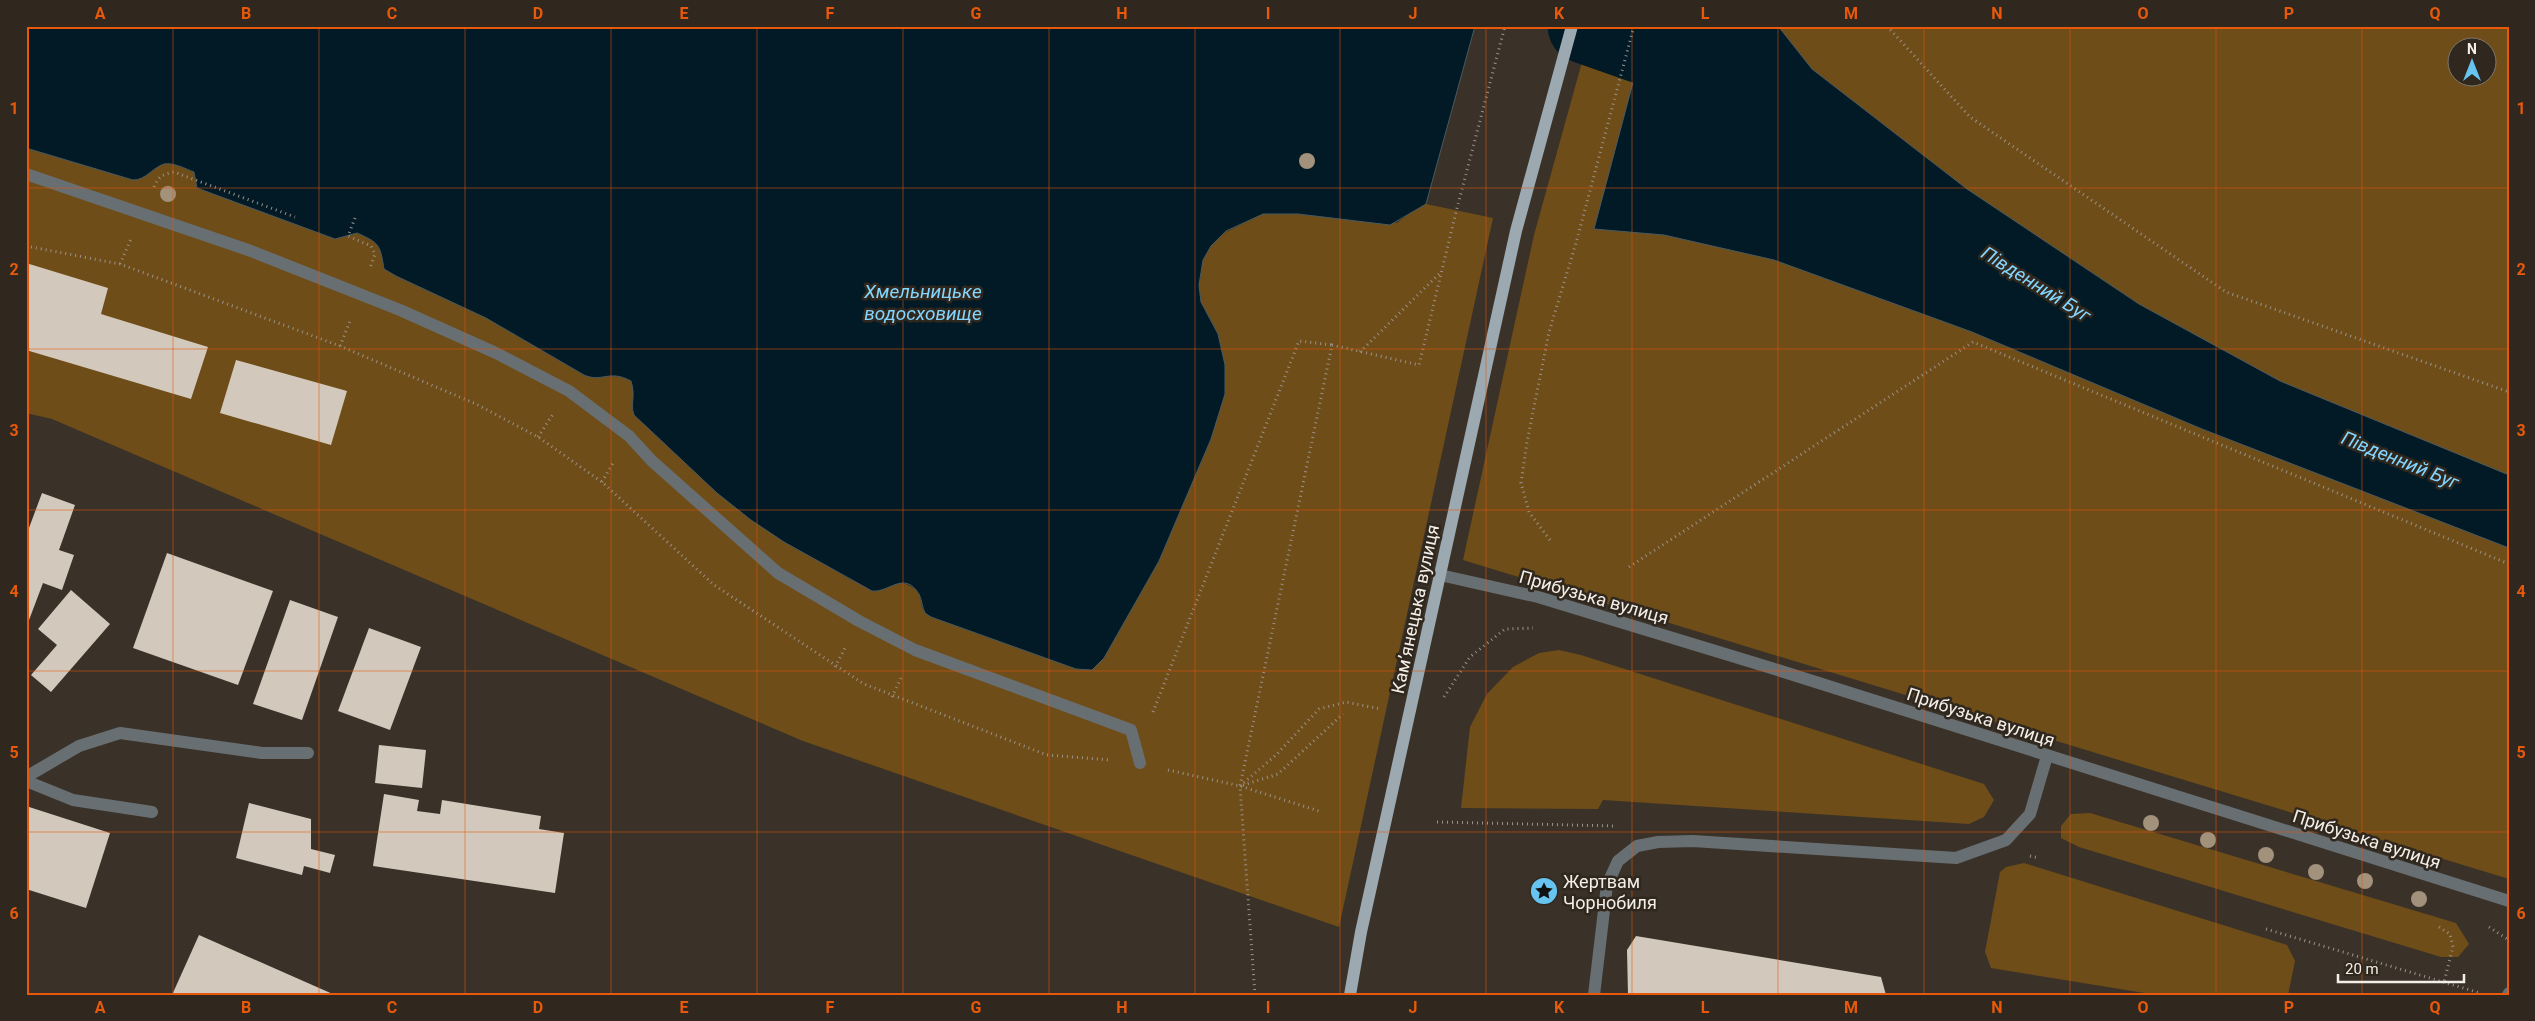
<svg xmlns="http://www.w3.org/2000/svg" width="2535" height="1021" viewBox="0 0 2535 1021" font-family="Roboto,sans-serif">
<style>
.green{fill:#6f4d18;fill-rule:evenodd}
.water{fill:#021a25;stroke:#4a5a5f}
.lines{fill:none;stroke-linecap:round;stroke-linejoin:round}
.river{stroke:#021a25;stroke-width:75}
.building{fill:#d2c8bb}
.path{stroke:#99928a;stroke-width:3;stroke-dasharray:1 4;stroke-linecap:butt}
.minor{stroke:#686f72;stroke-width:12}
.major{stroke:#9ca9b0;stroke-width:12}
.tree{fill:#a2917b}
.grid{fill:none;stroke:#e8590c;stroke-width:1;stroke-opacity:0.55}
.labels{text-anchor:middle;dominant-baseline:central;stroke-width:5;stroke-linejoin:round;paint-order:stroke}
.street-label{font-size:18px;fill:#f3eee7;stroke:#30281e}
.poi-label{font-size:18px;fill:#f3eee7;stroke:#30281e;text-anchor:start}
.water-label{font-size:19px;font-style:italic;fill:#83d6ff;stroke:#30281e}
.neatline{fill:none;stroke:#e8590c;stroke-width:2}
.grid-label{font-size:16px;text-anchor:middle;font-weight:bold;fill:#e8590c}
</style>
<rect width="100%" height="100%" fill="#3a3228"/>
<!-- green -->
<g class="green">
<path d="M1592 26H2509V879L1463 560 1534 235ZM2458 48H2488V78H2458Z"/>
<path d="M26 148 133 180C145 178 152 167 164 164 173 162 186 169 194 172L197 188 335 239 357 233 375 241 382 250 383 260 396 276 486 318 584 375C603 380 613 371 631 381L634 392 632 409 634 415 751 520 851 580 886 588 900 582 906 584 915 589 920 596 922 608 931 617 1076 669 1092 670 1104 658 1159 561 1211 439 1218 335 1201 302 1199 285 1203 260 1211 246 1226 232 1263 214H1298L1397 223 1416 208 1426 204 1493 218 1339 927 803 741 52 419 26 413Z"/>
<polygon points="1559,650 1581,655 1984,784 1994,800 1984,817 1969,824 1603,800 1598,809 1461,808 1470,727 1487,694 1513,667 1539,653"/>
<polygon points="2090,813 2456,923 2469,944 2458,957 2441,957 2079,847 2061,838 2061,826 2071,814"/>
<polygon points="2024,863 2287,945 2295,961 2288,995 2157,995 1991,968 1985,952 2000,872 2006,867"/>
</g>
<!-- water -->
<g class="water">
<path d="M26 26H1475L1426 204 1390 225 1298 214H1263L1226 231 1211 246 1203 260 1199 285 1201 302 1218 334 1225 365V394L1211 439 1159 561 1104 658 1092 670 1076 669 931 617 925 613C922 607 922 600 919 594 904 570 889 593 872 591L784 542 751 520 717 493 634 415C630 404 636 396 631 381 609 369 602 383 584 375L486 318 396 276 384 269C380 245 380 243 357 233L335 239 197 188 194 172C186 169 173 162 164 164 152 168 146 180 133 180L26 148Z"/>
<polygon points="1648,26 1778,26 1812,69 1967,189 2139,304 2280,381 2509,475 2509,548 2202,429 1972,332 1774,260 1664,235 1594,229"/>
</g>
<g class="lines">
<!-- river -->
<polyline class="river" points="1585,26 1679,59 1737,90"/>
</g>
<!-- building -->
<g class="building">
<polygon points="26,263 108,288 101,314 208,347 191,399 26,350"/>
<polygon points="236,360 347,391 331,445 220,413"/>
<polygon points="42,493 75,505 59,550 74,555 62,590 43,583 26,628 26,536"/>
<polygon points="167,553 273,591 238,685 133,648"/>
<polygon points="71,590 110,624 51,692 31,675 57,645 38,629"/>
<polygon points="290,600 338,617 302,720 253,704"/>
<polygon points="369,628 421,647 390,730 338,711"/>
<polygon points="379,745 426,750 422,788 375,783"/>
<polygon points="384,794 419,800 417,811 440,814 442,800 541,816 539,829 564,833 555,893 373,866"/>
<polygon points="249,803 311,819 311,849 335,855 330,873 304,866 302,875 236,858"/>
<polygon points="26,806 110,833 86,908 26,889"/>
<polygon points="199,935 335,995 172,995"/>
<polygon points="1636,936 1881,977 1886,995 1628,995 1627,950"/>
</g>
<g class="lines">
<!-- path -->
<g class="path">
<polyline points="1887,26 1970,117 2226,292 2509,392"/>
<path d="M154 187C158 177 163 174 174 172L295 217"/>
<polyline points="355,218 348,236 371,246 375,254 370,268"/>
<polyline points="26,246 120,264 340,346 476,404 538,437 602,482 714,585 864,684 1047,755 1110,760"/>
<polyline points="120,264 131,239"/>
<polyline points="340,346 350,321"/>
<polyline points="1360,352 1441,272"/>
<polyline points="538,437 553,414"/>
<polyline points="602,482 613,463"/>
<polyline points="1550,540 1529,512 1521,483 1527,442 1549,332 1576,243 1634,26"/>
<polyline points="1629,567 1973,342 2509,564"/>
<polyline points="835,667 846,646"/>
<polyline points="892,697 902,676"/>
<polyline points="1444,697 1470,657 1505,629 1533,628"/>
<polyline points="1153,712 1299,341 1332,345"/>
<polyline points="1168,770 1240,786 1322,812"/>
<polyline points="1243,785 1278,774 1343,714"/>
<polyline points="1240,786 1276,755 1319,709 1346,702 1381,709"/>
<polyline points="1437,822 1615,826"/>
<polyline points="2030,856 2039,858"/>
<polyline points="2439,927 2450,934 2453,947 2444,982"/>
<polyline points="2489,927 2509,940"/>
<polyline points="2266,929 2480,993"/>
<polyline points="1255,995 1240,786 1332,345 1419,365 1456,212 1505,26"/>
</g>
<!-- minor -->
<g class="minor">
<polyline points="26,174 251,251 400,310 496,353 569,391 629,436 652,461 778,573 859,621 915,650 1131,730 1140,763"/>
<polyline points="1440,575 1538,597 1768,667 2509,901"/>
<polyline points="26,777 79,746 120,733 262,753 308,753"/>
<polyline points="26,781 73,800 152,812"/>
<polyline points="1594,995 1607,885 1618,861 1637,846 1658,842 1693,841 1956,858 2006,840 2030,814 2047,756"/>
<polyline points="2508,995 2509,993"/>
</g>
<!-- major -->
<polyline class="major" points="1350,995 1361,932 1516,231 1572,26"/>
</g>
<!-- trees -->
<g class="tree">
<circle cx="1307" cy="161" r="8"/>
<circle cx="168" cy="194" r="8"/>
<circle cx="2151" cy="823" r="8"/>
<circle cx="2208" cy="840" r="8"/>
<circle cx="2266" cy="855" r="8"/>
<circle cx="2316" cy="872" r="8"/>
<circle cx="2365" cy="881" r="8"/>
<circle cx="2419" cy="899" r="8"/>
</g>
<!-- grid -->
<path class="grid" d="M173 26V995M319 26V995M465 26V995M611 26V995M757 26V995M903 26V995M1049 26V995M1195 26V995M1340 26V995M1486 26V995M1632 26V995M1778 26V995M1924 26V995M2070 26V995M2216 26V995M2362 26V995M26 188H2509M26 349H2509M26 510H2509M26 671H2509M26 832H2509"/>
<!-- icons -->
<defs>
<symbol id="sight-disc" viewBox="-11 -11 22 22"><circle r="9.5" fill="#67c4f0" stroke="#30281e"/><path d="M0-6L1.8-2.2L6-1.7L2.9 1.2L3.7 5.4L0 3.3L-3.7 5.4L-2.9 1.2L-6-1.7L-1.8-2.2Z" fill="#111"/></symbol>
</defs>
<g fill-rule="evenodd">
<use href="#sight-disc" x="1528" y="875" width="32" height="32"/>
</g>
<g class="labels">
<!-- street labels -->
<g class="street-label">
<text transform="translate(1594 597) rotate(16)">Прибузька вулиця</text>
<text transform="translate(1415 609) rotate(-78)">Камʼянецька вулиця</text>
<text transform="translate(1981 717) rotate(18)">Прибузька вулиця</text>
<text transform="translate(2367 839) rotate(18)">Прибузька вулиця</text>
</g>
<!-- poi labels -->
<g class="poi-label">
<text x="1563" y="881">Жертвам<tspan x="1563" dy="21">Чорнобиля</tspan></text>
</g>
<!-- water labels -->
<g class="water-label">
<text transform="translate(2036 284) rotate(32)">Південний Буг</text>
<text x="923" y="291">Хмельницьке<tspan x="923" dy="22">водосховище</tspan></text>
<text transform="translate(2400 460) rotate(22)">Південний Буг</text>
</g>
</g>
<!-- border -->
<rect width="2535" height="1021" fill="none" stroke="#30281e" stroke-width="55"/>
<!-- north arrow -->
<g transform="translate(2472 62)"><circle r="24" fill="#30281e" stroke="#7e776e"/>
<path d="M0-4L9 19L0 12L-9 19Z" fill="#67c4f0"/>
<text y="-8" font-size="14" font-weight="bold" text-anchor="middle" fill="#f3eee7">N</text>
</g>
<!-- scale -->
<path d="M2338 974v8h126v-8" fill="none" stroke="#f3eee7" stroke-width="2.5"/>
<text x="2345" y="974" font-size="15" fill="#f3eee7" stroke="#30281e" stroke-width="4" paint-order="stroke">20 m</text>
<rect x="28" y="28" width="2480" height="966" class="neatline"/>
<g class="grid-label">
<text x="100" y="19">A</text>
<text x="246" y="19">B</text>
<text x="392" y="19">C</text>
<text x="538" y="19">D</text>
<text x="684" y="19">E</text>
<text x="830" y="19">F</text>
<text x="976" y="19">G</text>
<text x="1122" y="19">H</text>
<text x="1268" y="19">I</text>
<text x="1413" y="19">J</text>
<text x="1559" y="19">K</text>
<text x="1705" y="19">L</text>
<text x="1851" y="19">M</text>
<text x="1997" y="19">N</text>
<text x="2143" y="19">O</text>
<text x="2289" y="19">P</text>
<text x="2435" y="19">Q</text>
<text x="14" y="114">1</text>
<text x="2521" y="114">1</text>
<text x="14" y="275">2</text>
<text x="2521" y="275">2</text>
<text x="14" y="436">3</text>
<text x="2521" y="436">3</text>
<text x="14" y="597">4</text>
<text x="2521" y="597">4</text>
<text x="14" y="758">5</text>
<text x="2521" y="758">5</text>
<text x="14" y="919">6</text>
<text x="2521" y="919">6</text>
<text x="100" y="1013">A</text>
<text x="246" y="1013">B</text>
<text x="392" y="1013">C</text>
<text x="538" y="1013">D</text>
<text x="684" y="1013">E</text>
<text x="830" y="1013">F</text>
<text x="976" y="1013">G</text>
<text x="1122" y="1013">H</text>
<text x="1268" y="1013">I</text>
<text x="1413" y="1013">J</text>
<text x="1559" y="1013">K</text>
<text x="1705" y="1013">L</text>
<text x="1851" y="1013">M</text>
<text x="1997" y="1013">N</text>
<text x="2143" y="1013">O</text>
<text x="2289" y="1013">P</text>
<text x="2435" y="1013">Q</text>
</g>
</svg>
